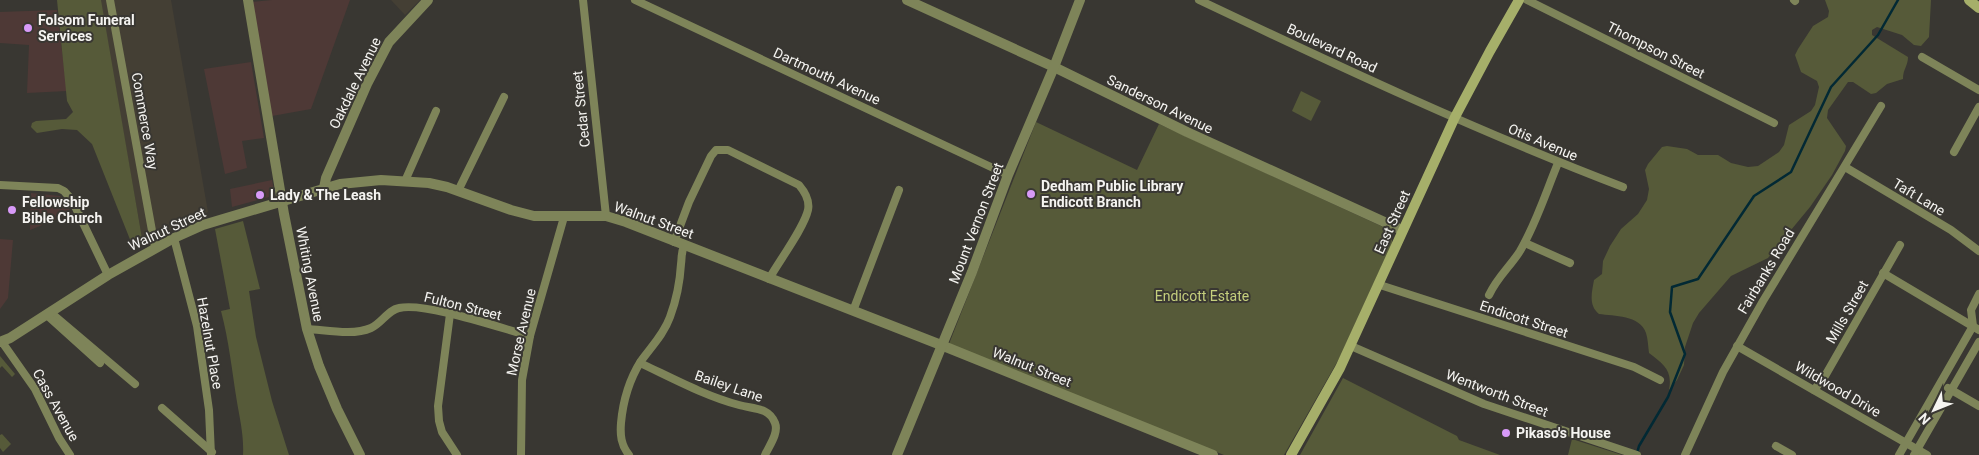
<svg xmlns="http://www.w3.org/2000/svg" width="1979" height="455" viewBox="0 0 1979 455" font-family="Roboto,sans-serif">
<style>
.commercial{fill:#4e3936}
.built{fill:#443f34}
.green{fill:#565a39}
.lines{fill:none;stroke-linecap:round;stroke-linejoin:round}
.stream{stroke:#022934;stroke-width:2.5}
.minor{stroke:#7e8459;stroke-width:8}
.tertiary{stroke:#7e8459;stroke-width:10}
.secondary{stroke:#a6af6a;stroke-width:10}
.poi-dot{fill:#d89af8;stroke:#393732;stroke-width:2}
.labels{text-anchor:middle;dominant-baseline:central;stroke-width:4;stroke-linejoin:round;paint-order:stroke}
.poi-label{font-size:14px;font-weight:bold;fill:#f5f4f1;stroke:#393732;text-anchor:start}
.street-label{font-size:14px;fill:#f5f4f1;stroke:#393732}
.park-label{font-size:14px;fill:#c5cf7d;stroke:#393732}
</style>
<rect width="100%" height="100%" fill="#393732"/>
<!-- commercial -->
<g class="commercial">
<polygon points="272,0 350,0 311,109 272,116 251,2"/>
<polygon points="57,10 67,91 27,93 29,45 0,43 0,12"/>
<polygon points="251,62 264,138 242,141 247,168 225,174 204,69"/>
<polygon points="272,180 274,190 269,197 232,207 230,189"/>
<polygon points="31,193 60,196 72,213 30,230"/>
<polygon points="0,239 13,240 8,298 0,309"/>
</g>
<!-- built -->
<g class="built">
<polygon points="100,0 171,0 208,212 143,244"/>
<polygon points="391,0 420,0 405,15"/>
</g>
<!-- green -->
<g class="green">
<polygon points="57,0 101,0 143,244 133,247 92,144 77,130 62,129 37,133 31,127 32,123 36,121 66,119 73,112 67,101"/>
<path d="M1825 0H1931L1929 37 1921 46 1914 45 1902 35 1877 27 1872 30V35L1908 57C1908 66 1903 69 1903 79L1887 84 1876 93 1871 94 1853 82H1848L1828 110 1827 118 1846 146 1845 151 1832 175 1810 207 1768 258 1731 276 1699 313 1693 323 1685 347 1684 365 1677 380 1669 390C1673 370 1663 364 1649 353 1648 346 1648 339 1646 333 1640 315 1614 316 1599 314 1588 305 1592 292 1594 280L1602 274 1603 261 1610 246 1621 229 1638 214 1647 200 1649 189 1645 170 1648 164 1662 147 1667 146 1687 149 1698 155H1718L1731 163 1748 167 1758 166 1779 152 1784 145 1789 125 1811 111 1815 105 1819 87 1817 81 1801 72 1795 55 1798 49 1813 26 1828 17 1829 11Z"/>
<polygon points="1301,91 1321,101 1311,121 1292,111"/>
<polygon points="1036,122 1137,170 1159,124 1392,231 1392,243 1340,357 1284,455 1224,455 949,344"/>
<path d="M243 221 260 289 249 291 256 337 272 401 289 455H243C244 436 240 420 237 402 232 371 229 341 221 311L230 309 215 229Z"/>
<polygon points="0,356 15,374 12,377 2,366 0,368"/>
<polygon points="1343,378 1457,436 1459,440 1500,455 1300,455"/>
<polygon points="2,434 11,444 3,452 0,448 0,435"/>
<polygon points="1572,439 1622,455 1568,455"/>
</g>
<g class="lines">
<!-- stream -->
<polyline class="stream" points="1637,453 1639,446 1668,397 1685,354 1670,312 1672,287 1698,279 1754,196 1791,172 1831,87 1878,35 1898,0"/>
<!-- minor -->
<g class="minor">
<polyline points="110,0 155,247"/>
<polyline points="583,0 606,216"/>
<polyline points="635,0 1008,175"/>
<path d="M1199 0C1338 66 1479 132 1623 187"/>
<polyline points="1527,0 1774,123"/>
<polyline points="1794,0 1795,1"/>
<polyline points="1922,57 1979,90"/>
<polyline points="1954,152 1979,107"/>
<polyline points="1845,167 1951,230 1979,251"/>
<polyline points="405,181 436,111"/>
<polyline points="0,185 58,188 64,191 72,200 108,275"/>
<polyline points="458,191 504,97"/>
<polyline points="174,238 197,326 209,410 211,455"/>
<path d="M674 242 689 202 711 156 716 150H728L799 185C805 192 810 200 808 210 804 228 779 261 769 279"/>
<polyline points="1525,243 1570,263"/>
<polyline points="1883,273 1979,330"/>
<polyline points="1380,285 1634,367 1660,380"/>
<path d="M1489 295C1498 276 1510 267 1520 251 1536 224 1546 192 1558 163"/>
<polyline points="853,311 899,190"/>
<polyline points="50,312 135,384"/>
<polyline points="450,314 438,406 439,421 442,432 457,455"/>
<polyline points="49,317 100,363"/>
<path d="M307 329C326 330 353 336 371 328 382 323 388 310 399 308 426 302 500 328 530 336"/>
<polyline points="2,342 35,389 59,438 70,455"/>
<polyline points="1351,346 1484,404 1637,455"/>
<polyline points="1737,346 1927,455"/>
<path d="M640 363C672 378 705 396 739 405 753 409 769 407 775 423 779 433 769 446 765 455"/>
<polyline points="1948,388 1979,406"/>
<polyline points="1814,390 1825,376 1900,245"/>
<polyline points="162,408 212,452"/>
<polyline points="1776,446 1792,455"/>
<polyline points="521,455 522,380 530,336 564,217"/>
<path d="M629 455C621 445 620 435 621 423 623 401 629 380 641 361 651 347 664 334 670 317 676 301 680 281 681 264 682 257 681 253 684 246"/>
<polyline points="1685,455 1723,372 1763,301 1881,106"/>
<polyline points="1899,455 1973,326 1971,310 1979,294"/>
<polyline points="1914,455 1979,342"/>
</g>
<!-- tertiary -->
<g class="tertiary">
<polyline points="248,0 284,214 307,329 319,366 337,409 360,455"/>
<polyline points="907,0 1054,67 1187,132 1402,230"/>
<polyline points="324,188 326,178 367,84 389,42 428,0"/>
<polyline points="0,342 10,338 108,275 174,238 203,225 340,184 381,180 429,183 447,187 511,210 534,216 606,216 626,222 941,345 1213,455"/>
<polyline points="897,455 972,272 1008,175 1054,67 1080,0"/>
</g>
<!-- secondary -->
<g class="secondary">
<polyline points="1969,0 1979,8"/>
<polyline points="1291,455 1340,368 1455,117 1490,51 1519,0"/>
</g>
</g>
<!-- markers -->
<g class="poi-dot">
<circle cx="28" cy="28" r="5"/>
<circle cx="1031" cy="194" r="5"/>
<circle cx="260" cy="195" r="5"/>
<circle cx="12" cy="210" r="5"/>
<circle cx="1506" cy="433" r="5"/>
</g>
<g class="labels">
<!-- poi labels -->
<g class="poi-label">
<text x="38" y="20">Folsom Funeral<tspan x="38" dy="16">Services</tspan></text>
<text x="1041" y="186">Dedham Public Library<tspan x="1041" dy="16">Endicott Branch</tspan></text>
<text x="270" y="195">Lady &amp; The Leash</text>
<text x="22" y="202">Fellowship<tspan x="22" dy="16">Bible Church</tspan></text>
<text x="1516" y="433">Pikaso's House</text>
</g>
<!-- street labels -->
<g class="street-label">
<text transform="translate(1332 48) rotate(25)">Boulevard Road</text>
<text transform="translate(1656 50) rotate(27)">Thompson Street</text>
<text transform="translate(827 76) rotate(25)">Dartmouth Avenue</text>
<text transform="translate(355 83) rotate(-64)">Oakdale Avenue</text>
<text transform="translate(1160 104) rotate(26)">Sanderson Avenue</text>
<text transform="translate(581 109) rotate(-96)">Cedar Street</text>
<text transform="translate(145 121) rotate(80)">Commerce Way</text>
<text transform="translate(1543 142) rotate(23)">Otis Avenue</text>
<text transform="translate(1919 197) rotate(31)">Taft Lane</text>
<text transform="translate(654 220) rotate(20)">Walnut Street</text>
<text transform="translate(1392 222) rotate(-66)">East Street</text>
<text transform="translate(976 223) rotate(-69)">Mount Vernon Street</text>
<text transform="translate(167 229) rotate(-25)">Walnut Street</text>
<text transform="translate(1766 271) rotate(-59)">Fairbanks Road</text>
<text transform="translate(310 274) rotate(79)">Whiting Avenue</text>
<text transform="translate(463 306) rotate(14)">Fulton Street</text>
<text transform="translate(1847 312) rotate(-60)">Mills Street</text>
<text transform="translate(1524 319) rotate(18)">Endicott Street</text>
<text transform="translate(521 332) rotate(-77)">Morse Avenue</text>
<text transform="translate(210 343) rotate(80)">Hazelnut Place</text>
<text transform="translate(1032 367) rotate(22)">Walnut Street</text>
<text transform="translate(729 386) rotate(19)">Bailey Lane</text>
<text transform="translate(1838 389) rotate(30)">Wildwood Drive</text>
<text transform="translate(1497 393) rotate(21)">Wentworth Street</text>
<text transform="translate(56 405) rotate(61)">Cass Avenue</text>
</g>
<!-- park labels -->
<g class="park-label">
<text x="1202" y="296">Endicott Estate</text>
</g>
</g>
<!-- north arrow -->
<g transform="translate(1934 410) rotate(227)" stroke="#393732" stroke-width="4" paint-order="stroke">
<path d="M0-4L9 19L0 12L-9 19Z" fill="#f5f4f1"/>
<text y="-8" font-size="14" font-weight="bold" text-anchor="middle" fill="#f5f4f1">N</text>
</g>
</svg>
